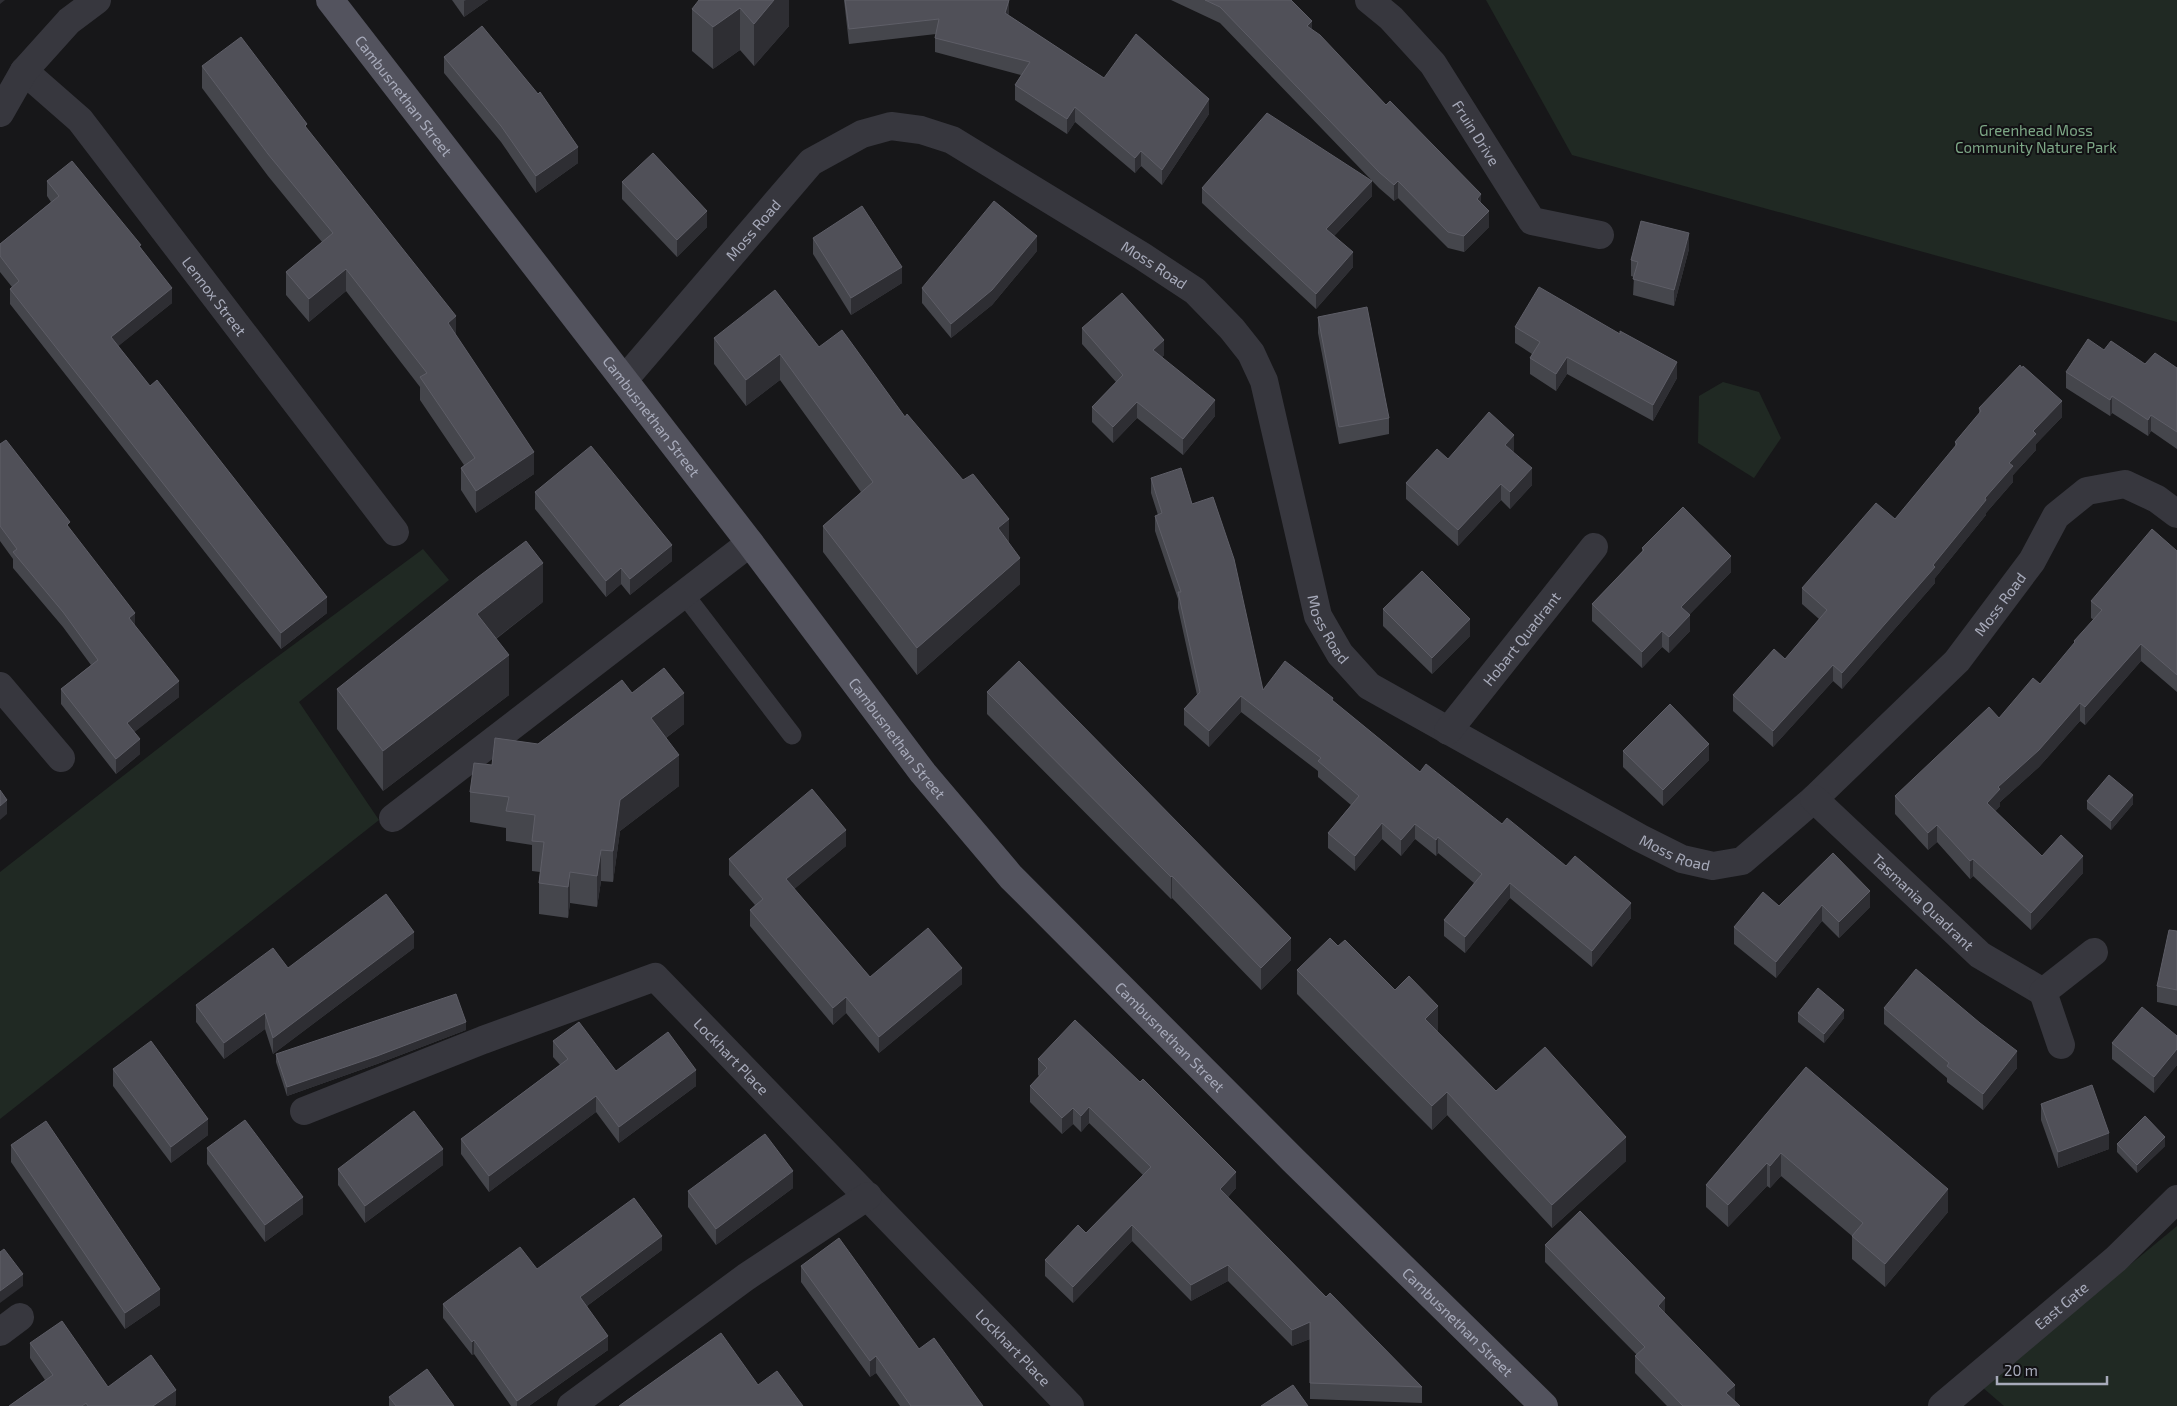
<svg xmlns="http://www.w3.org/2000/svg" width="2177" height="1406" viewBox="0 0 2177 1406" font-family="'Exo 2',sans-serif">
<style>
.green{fill:#202923}
.lines{fill:none;stroke-linecap:round;stroke-linejoin:round}
.service{stroke:#37373e;stroke-width:19}
.minor{stroke:#37373e;stroke-width:28}
.primary{stroke:#53535e;stroke-width:28}
.wall{fill:#45464c}
.shaded-wall{fill:#2e2e33}
.building{fill:#505058;stroke:#5e5e67}
.labels{text-anchor:middle;dominant-baseline:central;stroke-width:4;stroke-linejoin:round;paint-order:stroke}
.street-label{font-size:15px;fill:#a7aaba;stroke:#121114}
.park-label{font-size:15px;fill:#7da786;stroke:#121114}
</style>
<rect width="100%" height="100%" fill="#171719"/>
<!-- green -->
<g class="green">
<polygon points="1486,0 2177,0 2177,322 1572,155"/>
<polygon points="1723,382 1759,392 1781,438 1754,478 1698,443 1699,396"/>
<polygon points="423,549 449,580 299,702 379,820 0,1119 0,872 242,683"/>
<polygon points="2177,1226 2177,1406 2004,1406 1982,1387"/>
</g>
<g class="lines">
<!-- service -->
<polyline class="service" points="684,594 792,735"/>
<!-- minor -->
<g class="minor">
<path id="s1" d="M1369 0 1391 18 1433 64 1532 221 1600 235"/>
<path id="s2" d="M24 71 80 120 395 532"/>
<polyline points="0,113 24,71 69,21 97,0"/>
<path id="s3" d="M624 380 811 162 862 134 891 126 921 130 952 140 1142 256 1195 291 1232 329 1251 353 1264 381 1318 616 1340 654 1369 686 1640 838 1682 859 1713 866 1742 861 1814 799 1957 661 2032 561 2056 516 2087 491 2125 484 2157 499 2177 514"/>
<polyline points="0,686 61,758"/>
<path id="s4" d="M1448 731 1594 547"/>
<path id="s5" d="M1814 799 1980 955 2043 992"/>
<polyline points="393,818 750,543"/>
<polyline points="2061,1045 2043,992 2094,952"/>
<path id="s6" d="M304 1111 483 1040 655 977 1070 1406"/>
<polyline points="0,1332 20,1317"/>
<polyline points="571,1406 746,1277 868,1196"/>
<path id="s7" d="M1942 1406 2116 1259 2177 1199"/>
</g>
<!-- primary -->
<path class="primary" id="s8" d="M330 0 750 543 923 773 1011 877 1293 1160 1544 1406"/>
</g>
<!-- wall -->
<g class="wall">
<polygon points="452,0 488,0 464,17"/>
<polygon points="789,0 789,26 754,66 740,50 713,69 692,51 692,9"/>
<polygon points="844,0 1009,0 1008,15 1104,78 1209,114 1162,185 1141,166 1135,173 1075,122 1067,134 1015,100 1015,85 1021,75 935,52 935,38 936,34 849,44"/>
<polygon points="1171,0 1291,0 1312,30 1481,203 1489,227 1464,252 1448,248 1398,198 1394,201 1379,188 1220,23"/>
<polygon points="444,57 578,163 536,193 501,142 444,73"/>
<polygon points="202,66 307,129 456,336 534,474 476,513 461,490 461,468 464,465 420,400 420,387 346,291 309,322 286,295 286,272 322,242 268,176 202,88"/>
<polygon points="47,181 141,248 172,303 118,346 327,613 281,649 10,304 10,289 12,287 0,272 0,244 51,202 47,196"/>
<polygon points="622,182 707,227 677,257 622,199"/>
<polygon points="1202,188 1372,196 1334,236 1353,267 1316,309 1202,203"/>
<polygon points="813,238 902,283 851,315 813,254"/>
<polygon points="1689,249 1674,306 1633,295 1634,277 1631,276 1631,260"/>
<polygon points="1037,251 992,305 951,338 922,303 922,288"/>
<polygon points="1318,317 1389,418 1389,434 1339,444 1318,333"/>
<polygon points="1515,327 1677,378 1653,421 1567,374 1556,391 1530,374 1530,358 1532,354 1515,343"/>
<polygon points="1082,328 1164,355 1162,357 1215,416 1183,455 1137,418 1113,443 1092,422 1092,407 1116,382 1082,344"/>
<polygon points="714,338 819,347 905,417 1009,543 1020,584 917,675 823,552 823,526 861,492 780,380 746,406 714,364"/>
<polygon points="2104,350 2145,364 2177,368 2177,449 2151,431 2148,436 2112,413 2110,416 2066,388 2066,372"/>
<polygon points="1979,408 2062,417 2036,444 2036,450 2013,475 2013,482 1986,513 1986,515 1935,578 1935,583 1842,689 1833,681 1773,747 1733,711 1733,695 1785,659 1819,619 1802,604 1802,588 1895,519 1955,447 1955,442 1979,414"/>
<polygon points="0,444 70,529 135,626 179,697 134,732 140,754 116,774 61,704 61,689 91,665 63,627 13,568 13,559 0,541"/>
<polygon points="1514,451 1513,452 1532,485 1510,509 1501,500 1458,546 1406,499 1406,483 1448,459"/>
<polygon points="1151,478 1192,504 1263,690 1333,701 1420,772 1502,824 1631,918 1592,967 1510,898 1465,953 1444,936 1444,920 1474,883 1438,853 1436,856 1415,839 1401,856 1382,839 1355,871 1328,848 1328,833 1351,805 1318,777 1318,771 1241,712 1209,747 1184,725 1184,709 1197,695 1178,608 1178,599 1155,531 1155,516 1158,515 1151,493"/>
<polygon points="535,492 672,561 630,595 621,584 606,597 535,509"/>
<polygon points="1642,548 1731,572 1689,615 1690,631 1669,653 1662,647 1642,668 1592,621 1592,604 1642,551"/>
<polygon points="2177,551 2177,692 2141,661 2085,725 2080,721 2039,767 2000,802 2000,806 1995,811 2042,856 2083,873 2031,930 1973,876 1970,879 1937,842 1928,850 1895,814 1895,796 1999,718 2040,684 2074,644 2074,641 2094,620 2091,618 2091,601"/>
<polygon points="543,602 496,639 509,695 383,791 337,729 337,689"/>
<polygon points="1383,609 1470,636 1432,674 1383,626"/>
<polygon points="987,692 1291,960 1261,990 1172,898 1171,899 987,714"/>
<polygon points="632,693 684,724 666,738 679,786 620,831 613,882 601,881 597,907 570,903 568,918 539,914 539,883 540,872 532,871 532,845 506,841 506,828 470,822 470,792 492,765 538,744"/>
<polygon points="1623,751 1709,760 1663,806 1623,767"/>
<polygon points="2087,801 2133,804 2111,830 2087,809"/>
<polygon points="846,846 794,889 870,977 962,984 879,1053 846,1013 833,1025 750,926 750,910 755,905 729,875 729,859"/>
<polygon points="1833,853 1870,907 1839,938 1822,921 1776,978 1734,944 1734,927 1779,906"/>
<polygon points="2177,931 2177,1006 2157,1002 2157,986"/>
<polygon points="1338,946 1395,990 1438,1030 1437,1031 1496,1091 1626,1161 1552,1228 1447,1115 1432,1130 1297,994 1297,970"/>
<polygon points="414,948 273,1054 265,1029 224,1059 196,1022 196,1005"/>
<polygon points="1884,1008 2017,1068 1983,1110 1947,1082 1947,1078 1884,1024"/>
<polygon points="1798,1013 1844,1018 1824,1043 1798,1022"/>
<polygon points="466,1030 377,1064 287,1096 276,1062 276,1054"/>
<polygon points="2177,1036 2177,1065 2154,1093 2112,1059 2112,1043"/>
<polygon points="553,1041 616,1071 696,1086 619,1143 596,1112 489,1192 461,1154 461,1139 560,1065 553,1057"/>
<polygon points="1038,1059 1236,1188 1228,1197 1326,1297 1422,1387 1422,1403 1310,1399 1310,1339 1292,1346 1228,1281 1191,1301 1132,1241 1073,1303 1045,1276 1045,1260 1086,1233 1143,1175 1089,1123 1081,1132 1073,1124 1062,1134 1030,1102 1030,1086 1039,1076 1038,1075"/>
<polygon points="1806,1067 1948,1212 1885,1287 1852,1259 1852,1236 1781,1176 1770,1188 1767,1186 1728,1227 1706,1207 1706,1185"/>
<polygon points="113,1069 208,1135 171,1163 113,1086"/>
<polygon points="2041,1104 2109,1149 2058,1168 2041,1120"/>
<polygon points="2117,1144 2165,1146 2137,1173 2117,1152"/>
<polygon points="11,1145 160,1305 125,1329 11,1162"/>
<polygon points="207,1148 303,1214 265,1242 207,1164"/>
<polygon points="443,1165 365,1223 338,1185 338,1169"/>
<polygon points="793,1188 716,1245 688,1207 688,1191"/>
<polygon points="1545,1245 1665,1313 1735,1401 1740,1406 1667,1406 1635,1373 1635,1356 1637,1355 1545,1262"/>
<polygon points="662,1250 587,1306 608,1350 529,1406 511,1406 474,1354 472,1355 443,1318 443,1304 537,1269"/>
<polygon points="801,1266 919,1349 983,1406 900,1406 876,1373 870,1377 801,1282"/>
<polygon points="30,1343 108,1387 176,1405 174,1406 9,1406 45,1380 30,1358"/>
<polygon points="389,1397 454,1406 389,1406"/>
</g>
<!-- shaded-wall -->
<g class="shaded-wall">
<polygon points="0,0 5,0 0,4"/>
<polygon points="466,0 488,0 464,17 464,1"/>
<polygon points="774,0 789,0 789,26 754,66 754,24"/>
<polygon points="1009,0 1009,14 1005,28 1005,13"/>
<polygon points="740,8 740,50 713,69 713,27"/>
<polygon points="1312,21 1312,37 1307,26"/>
<polygon points="1209,99 1209,114 1162,185 1162,170"/>
<polygon points="1075,107 1075,122 1067,134 1067,119"/>
<polygon points="578,147 578,163 536,193 536,176"/>
<polygon points="1141,151 1141,166 1135,173 1135,158"/>
<polygon points="1372,181 1372,196 1326,244 1326,229"/>
<polygon points="1398,181 1398,198 1394,201 1394,185"/>
<polygon points="1481,194 1481,210 1477,199"/>
<polygon points="707,211 707,227 677,257 677,240"/>
<polygon points="1489,211 1489,227 1464,252 1464,236"/>
<polygon points="1689,233 1689,249 1674,306 1674,290"/>
<polygon points="1037,236 1037,251 992,305 951,338 951,324"/>
<polygon points="1353,252 1353,267 1316,309 1316,294"/>
<polygon points="902,267 902,283 851,315 851,298"/>
<polygon points="346,269 346,291 309,322 309,299"/>
<polygon points="172,288 172,303 111,352 111,337"/>
<polygon points="456,316 456,338 448,323"/>
<polygon points="1164,340 1164,355 1153,365 1153,350"/>
<polygon points="780,354 780,380 746,406 746,380"/>
<polygon points="1567,357 1567,374 1556,391 1556,374"/>
<polygon points="1677,362 1677,378 1653,421 1653,405"/>
<polygon points="2112,396 2112,413 2110,416 2110,400"/>
<polygon points="1215,400 1215,416 1183,455 1183,439"/>
<polygon points="2062,401 2062,417 2036,444 2036,450 2013,475 2013,482 1986,513 1986,515 1935,578 1935,583 1842,689 1842,673 1933,565 1985,498 2009,463 2033,431"/>
<polygon points="1137,402 1137,418 1113,443 1113,427"/>
<polygon points="2151,415 2151,431 2148,436 2148,420"/>
<polygon points="1514,435 1514,451 1505,461 1505,445"/>
<polygon points="534,452 534,474 476,513 476,491"/>
<polygon points="1532,468 1532,485 1510,509 1510,492"/>
<polygon points="1501,484 1501,500 1458,546 1458,530"/>
<polygon points="1009,519 1009,545 998,528"/>
<polygon points="672,545 672,561 630,595 630,579"/>
<polygon points="1731,556 1731,572 1681,623 1681,607"/>
<polygon points="1020,558 1020,584 917,675 917,648"/>
<polygon points="543,563 543,602 477,653 477,614"/>
<polygon points="621,568 621,584 606,597 606,581"/>
<polygon points="327,597 327,613 281,649 281,633"/>
<polygon points="135,613 135,628 129,618"/>
<polygon points="1690,615 1690,631 1669,653 1669,637"/>
<polygon points="1470,619 1470,636 1432,674 1432,658"/>
<polygon points="1662,631 1662,647 1642,668 1642,652"/>
<polygon points="2141,644 2141,661 2085,725 2085,707"/>
<polygon points="509,655 509,695 383,791 383,751"/>
<polygon points="1833,665 1833,681 1773,747 1773,731"/>
<polygon points="179,681 179,697 127,738 127,723"/>
<polygon points="684,693 684,724 651,749 651,718"/>
<polygon points="1241,696 1241,712 1209,747 1209,731"/>
<polygon points="2080,703 2080,721 2039,767 2000,802 2000,806 1987,821 1987,803 1998,787"/>
<polygon points="140,739 140,754 116,774 116,759"/>
<polygon points="1709,744 1709,760 1663,806 1663,790"/>
<polygon points="679,755 679,786 620,831 613,882 613,851 620,800"/>
<polygon points="2133,795 2133,804 2111,830 2111,821"/>
<polygon points="7,800 7,814 0,820 0,806"/>
<polygon points="1382,823 1382,839 1355,871 1355,856"/>
<polygon points="1415,824 1415,839 1401,856 1401,840"/>
<polygon points="1937,825 1937,842 1928,850 1928,833"/>
<polygon points="846,830 846,846 786,896 786,879"/>
<polygon points="1438,837 1438,853 1436,856 1436,840"/>
<polygon points="601,850 601,881 597,907 597,876"/>
<polygon points="2083,856 2083,873 2031,930 2031,913"/>
<polygon points="1973,859 1973,876 1970,879 1970,861"/>
<polygon points="570,872 570,903 568,918 568,887"/>
<polygon points="1172,876 1172,898 1171,899 1171,877"/>
<polygon points="1510,883 1510,898 1465,953 1465,937"/>
<polygon points="1870,891 1870,907 1839,938 1839,922"/>
<polygon points="1631,903 1631,918 1592,967 1592,951"/>
<polygon points="1822,905 1822,921 1776,978 1776,962"/>
<polygon points="414,932 414,948 273,1054 273,1038"/>
<polygon points="1291,938 1291,960 1261,990 1261,968"/>
<polygon points="962,968 962,984 879,1053 879,1037"/>
<polygon points="846,997 846,1013 833,1025 833,1008"/>
<polygon points="1438,1006 1438,1030 1425,1043 1425,1019"/>
<polygon points="1844,1010 1844,1018 1824,1043 1824,1034"/>
<polygon points="265,1013 265,1029 224,1059 224,1043"/>
<polygon points="466,1022 466,1030 377,1064 287,1096 287,1087"/>
<polygon points="2177,1049 2177,1065 2154,1093 2154,1077"/>
<polygon points="2017,1051 2017,1068 1983,1110 1983,1094"/>
<polygon points="696,1070 696,1086 619,1143 619,1127"/>
<polygon points="1447,1092 1447,1115 1432,1130 1432,1106"/>
<polygon points="596,1096 596,1112 489,1192 489,1176"/>
<polygon points="1089,1107 1089,1123 1081,1132 1081,1116"/>
<polygon points="1073,1108 1073,1124 1062,1134 1062,1118"/>
<polygon points="208,1119 208,1135 171,1163 171,1147"/>
<polygon points="2109,1133 2109,1149 2058,1168 2058,1152"/>
<polygon points="1626,1137 1626,1161 1552,1228 1552,1205"/>
<polygon points="2165,1137 2165,1146 2137,1173 2137,1165"/>
<polygon points="443,1149 443,1165 365,1223 365,1206"/>
<polygon points="1781,1153 1781,1176 1770,1188 1770,1166"/>
<polygon points="1767,1163 1767,1186 1728,1227 1728,1205"/>
<polygon points="793,1171 793,1188 716,1245 716,1229"/>
<polygon points="1236,1172 1236,1188 1220,1205 1220,1189"/>
<polygon points="1948,1189 1948,1212 1885,1287 1885,1264"/>
<polygon points="303,1197 303,1214 265,1242 265,1225"/>
<polygon points="1132,1225 1132,1241 1073,1303 1073,1287"/>
<polygon points="662,1236 662,1250 580,1311 580,1297"/>
<polygon points="1228,1265 1228,1281 1191,1301 1191,1285"/>
<polygon points="23,1274 23,1286 0,1303 0,1291"/>
<polygon points="160,1289 160,1305 125,1329 125,1313"/>
<polygon points="1665,1298 1665,1314 1658,1306"/>
<polygon points="1310,1322 1310,1339 1292,1346 1292,1330"/>
<polygon points="608,1336 608,1350 529,1406 517,1406 517,1401"/>
<polygon points="474,1340 474,1354 472,1355 472,1342"/>
<polygon points="876,1356 876,1373 870,1377 870,1361"/>
<polygon points="1735,1385 1735,1401 1726,1393"/>
<polygon points="176,1390 176,1405 174,1406 153,1406"/>
</g>
<!-- building -->
<g class="building">
<polygon points="699,0 774,0 754,24 740,8 713,27 692,9"/>
<polygon points="845,0 1009,0 1005,13 1104,78 1136,34 1209,99 1162,170 1141,151 1135,158 1075,107 1067,119 1015,85 1030,62 935,38 939,19 849,29"/>
<polygon points="1205,0 1291,0 1312,21 1307,26 1320,35 1386,105 1390,101 1481,194 1477,199 1489,211 1464,236 1448,232 1398,181 1394,185 1379,172 1220,7"/>
<polygon points="482,26 538,94 540,92 578,147 536,176 501,126 444,57"/>
<polygon points="241,37 307,124 305,126 456,316 448,323 534,452 476,491 461,468 475,458 420,377 427,373 346,269 309,299 286,272 333,233 268,154 202,66"/>
<polygon points="1267,113 1372,181 1326,229 1353,252 1316,294 1202,188"/>
<polygon points="653,153 707,211 677,240 622,182"/>
<polygon points="72,161 141,245 139,246 172,288 111,337 150,386 157,380 327,597 281,633 10,289 19,281 0,256 0,244 59,196 47,181"/>
<polygon points="994,201 1037,236 992,290 951,324 922,288"/>
<polygon points="862,206 902,267 851,298 813,238"/>
<polygon points="1641,221 1689,233 1674,290 1633,279 1638,262 1631,260"/>
<polygon points="1539,287 1620,334 1620,331 1677,362 1653,405 1567,357 1556,374 1530,358 1540,342 1515,327"/>
<polygon points="775,290 819,347 842,330 905,417 907,414 963,480 973,474 1009,519 998,528 1020,558 917,648 823,526 873,482 780,354 746,380 714,338"/>
<polygon points="1122,293 1164,340 1153,350 1215,400 1183,439 1137,402 1113,427 1092,407 1123,375 1082,328"/>
<polygon points="1367,307 1389,418 1339,427 1318,317"/>
<polygon points="2088,339 2104,350 2111,341 2145,364 2155,353 2177,368 2177,432 2151,415 2148,420 2112,396 2110,400 2066,372"/>
<polygon points="2020,365 2022,368 2023,366 2062,401 2033,431 2036,434 2009,463 2013,466 1985,498 1986,500 1933,565 1935,567 1842,673 1833,665 1773,731 1733,695 1774,649 1785,659 1827,610 1802,588 1876,503 1895,519 1957,444 1955,442 1981,411 1979,408"/>
<polygon points="1489,412 1514,435 1505,445 1532,468 1510,492 1501,484 1458,530 1406,483 1437,449 1448,459"/>
<polygon points="6,440 70,522 67,525 135,613 129,618 179,681 127,723 140,739 116,759 61,689 98,660 63,612 13,552 17,549 0,526 0,444"/>
<polygon points="591,446 672,545 630,579 621,568 606,581 535,492"/>
<polygon points="1181,468 1192,504 1213,497 1234,559 1263,690 1285,661 1333,698 1332,700 1420,772 1426,764 1502,824 1507,818 1566,866 1575,856 1631,903 1592,951 1510,883 1465,937 1444,920 1482,874 1438,837 1436,840 1415,824 1401,840 1382,823 1355,856 1328,833 1359,796 1318,761 1321,758 1241,696 1209,731 1184,709 1200,692 1178,592 1181,592 1155,516 1162,513 1151,478"/>
<polygon points="1683,507 1731,556 1681,607 1690,615 1669,637 1662,631 1642,652 1592,604 1644,550 1642,548"/>
<polygon points="2152,529 2177,551 2177,675 2141,644 2085,707 2080,703 2039,750 1998,787 2000,789 1987,803 2042,856 2061,835 2083,856 2031,913 1973,859 1970,861 1937,825 1928,833 1895,796 1989,707 1999,718 2033,678 2040,684 2075,642 2074,641 2102,610 2091,601"/>
<polygon points="526,541 543,563 477,614 509,655 383,751 337,689 478,577"/>
<polygon points="1422,571 1470,619 1432,658 1383,609"/>
<polygon points="1019,661 1291,938 1261,968 1172,876 1171,877 987,692"/>
<polygon points="664,668 684,693 651,718 679,755 620,800 613,851 601,850 597,876 570,872 568,887 539,883 544,842 532,841 535,815 506,811 509,797 470,792 474,763 492,765 495,738 538,744 622,680 632,693"/>
<polygon points="1670,704 1709,744 1663,790 1623,751"/>
<polygon points="2109,775 2133,795 2111,821 2087,801"/>
<polygon points="812,789 846,830 786,879 870,977 928,928 962,968 879,1037 846,997 833,1008 750,910 763,899 729,859"/>
<polygon points="0,790 7,800 0,806"/>
<polygon points="1833,853 1870,891 1839,922 1822,905 1776,962 1734,927 1763,892 1779,906"/>
<polygon points="386,894 414,932 273,1038 265,1013 224,1043 196,1005 273,948 288,968"/>
<polygon points="2169,930 2177,931 2177,990 2157,986"/>
<polygon points="1330,938 1338,946 1345,940 1395,990 1409,976 1438,1006 1425,1019 1496,1091 1545,1047 1626,1137 1552,1205 1447,1092 1432,1106 1297,970"/>
<polygon points="1916,969 1980,1023 2017,1051 1983,1094 1947,1066 1949,1063 1884,1008"/>
<polygon points="1818,988 1844,1010 1824,1034 1798,1013"/>
<polygon points="456,994 466,1022 377,1056 287,1087 276,1054"/>
<polygon points="2142,1007 2177,1036 2177,1049 2154,1077 2112,1043"/>
<polygon points="1075,1020 1140,1082 1143,1079 1236,1172 1220,1189 1326,1297 1330,1293 1422,1387 1310,1383 1310,1322 1292,1330 1228,1265 1191,1285 1132,1225 1073,1287 1045,1260 1078,1225 1086,1233 1151,1167 1089,1107 1081,1116 1073,1108 1062,1118 1030,1086 1047,1068 1038,1059"/>
<polygon points="579,1022 616,1071 668,1032 696,1070 619,1127 596,1096 489,1176 461,1139 568,1059 553,1041"/>
<polygon points="151,1041 208,1119 171,1147 113,1069"/>
<polygon points="1806,1067 1948,1189 1885,1264 1852,1236 1863,1223 1781,1153 1770,1166 1767,1163 1728,1205 1706,1185"/>
<polygon points="2092,1085 2109,1133 2058,1152 2041,1104"/>
<polygon points="414,1111 443,1149 365,1206 338,1169"/>
<polygon points="2145,1116 2165,1137 2137,1165 2117,1144"/>
<polygon points="245,1120 303,1197 265,1225 207,1148"/>
<polygon points="46,1121 160,1289 125,1313 11,1145"/>
<polygon points="765,1134 793,1171 716,1229 688,1191"/>
<polygon points="634,1198 662,1236 580,1297 608,1336 517,1401 474,1340 472,1342 443,1304 520,1247 537,1269"/>
<polygon points="1580,1211 1665,1298 1658,1306 1735,1385 1726,1393 1740,1406 1683,1406 1635,1356 1645,1347 1545,1245"/>
<polygon points="839,1238 919,1349 934,1338 983,1406 911,1406 876,1356 870,1361 801,1266"/>
<polygon points="4,1249 23,1274 0,1291 0,1252"/>
<polygon points="62,1321 108,1387 151,1355 176,1390 153,1406 88,1406 86,1403 82,1406 9,1406 53,1375 30,1343"/>
<polygon points="721,1333 758,1385 777,1371 803,1406 619,1406"/>
<polygon points="427,1369 454,1406 396,1406 389,1397"/>
<polygon points="1293,1385 1308,1406 1261,1406"/>
</g>
<g class="labels">
<!-- street labels -->
<g class="street-label">
<text stroke="none"><textPath href="#s8" startOffset="121">Cambusnethan Street</textPath></text>
<text stroke="none"><textPath href="#s1" startOffset="172">Fruin Drive</textPath></text>
<text stroke="none"><textPath href="#s3" startOffset="198">Moss Road</textPath></text>
<text stroke="none"><textPath href="#s3" startOffset="676">Moss Road</textPath></text>
<text stroke="none"><textPath href="#s2" startOffset="296">Lennox Street</textPath></text>
<text stroke="none"><textPath href="#s8" startOffset="526">Cambusnethan Street</textPath></text>
<text stroke="none"><textPath href="#s3" startOffset="1951">Moss Road</textPath></text>
<text stroke="none"><textPath href="#s3" startOffset="1096">Moss Road</textPath></text>
<text stroke="none"><textPath href="#s4" startOffset="118">Hobart Quadrant</textPath></text>
<text stroke="none"><textPath href="#s8" startOffset="931">Cambusnethan Street</textPath></text>
<text stroke="none"><textPath href="#s3" startOffset="1516">Moss Road</textPath></text>
<text stroke="none"><textPath href="#s5" startOffset="150">Tasmania Quadrant</textPath></text>
<text stroke="none"><textPath href="#s8" startOffset="1336">Cambusnethan Street</textPath></text>
<text stroke="none"><textPath href="#s6" startOffset="486">Lockhart Place</textPath></text>
<text stroke="none"><textPath href="#s7" startOffset="156">East Gate</textPath></text>
<text stroke="none"><textPath href="#s8" startOffset="1741">Cambusnethan Street</textPath></text>
<text stroke="none"><textPath href="#s6" startOffset="891">Lockhart Place</textPath></text>
</g>
<!-- park labels -->
<g class="park-label">
<text x="2036" y="130">Greenhead Moss<tspan x="2036" dy="17">Community Nature Park</tspan></text>
</g>
</g>
<!-- scale -->
<path d="M1997 1376v8h110v-8" fill="none" stroke="#a7aaba" stroke-width="2.5"/>
<text x="2004" y="1376" font-size="15" fill="#a7aaba" stroke="#121114" stroke-width="4" paint-order="stroke">20 m</text>
</svg>
